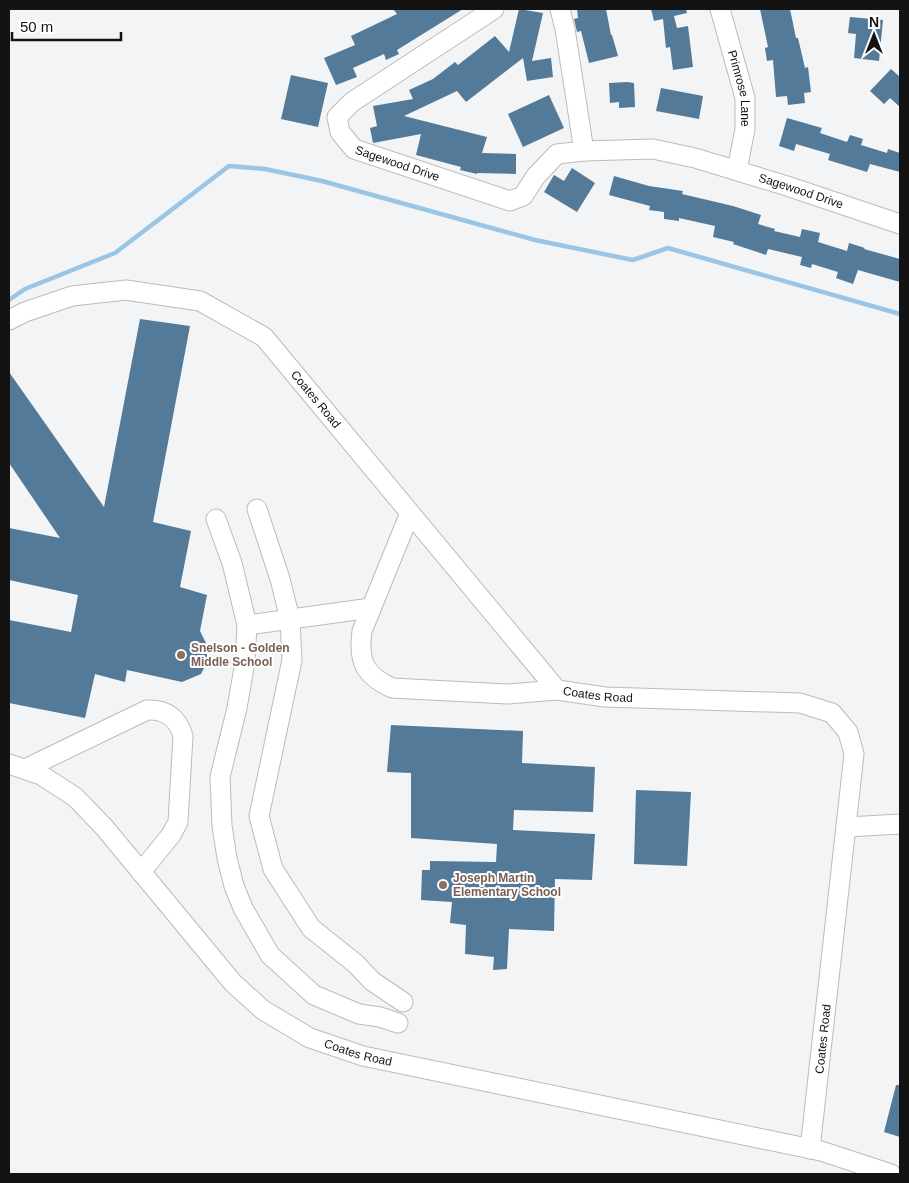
<svg xmlns="http://www.w3.org/2000/svg" width="909" height="1183" viewBox="0 0 909 1183" font-family="Helvetica,sans-serif">
<style>
.lines{fill:none;stroke-linecap:round;stroke-linejoin:round}
.stream{stroke:#9ac5e5;stroke-width:4.5}
.building{fill:#537a98}
.minor-casing{stroke:#babbbc;stroke-width:21}
.minor{stroke:#fff;stroke-width:19}
.education-dot{fill:#8d6e63;stroke:#fff;stroke-width:2}
.labels{text-anchor:middle;dominant-baseline:central;stroke-width:4;stroke-linejoin:round;paint-order:stroke}
.street-label{font-size:12px;fill:#131314;stroke:#fff}
.education-label{font-size:12px;font-weight:bold;fill:#785e54;stroke:#fff;text-anchor:start}
</style>
<rect width="100%" height="100%" fill="#f3f4f5"/>
<g class="lines">
<!-- stream -->
<polyline class="stream" points="9,300 25,289 115,253 229,166 265,169 322,181 535,240 633,260 668,248 900,314"/>
</g>
<!-- building -->
<g class="building">
<polygon points="393,9 463,9 397,50 399,54 386,60 384,54 353,68 357,77 336,85 324,58 355,45 351,36 397,14"/>
<polygon points="519,9 543,13 532,61 551,58 553,77 527,81 523,58 466,102 457,91 404,116 487,137 482,153 516,154 516,174 477,173 477,174 460,170 461,167 416,155 421,134 373,143 370,128 377,126 373,106 413,99 409,90 433,79 455,62 458,65 495,36 509,52"/>
<polygon points="577,9 606,9 611,35 612,35 618,56 589,63 581,31 577,32 574,19 578,18"/>
<polygon points="651,9 686,9 687,13 674,16 677,28 688,26 693,67 673,70 670,47 666,48 663,19 654,21"/>
<polygon points="760,9 790,9 796,38 798,38 805,68 808,67 811,92 804,93 805,103 788,105 787,96 776,97 773,60 767,61 765,48 768,47"/>
<polygon points="850,17 883,20 879,61 854,58 856,34 848,33"/>
<polygon points="891,69 900,77 900,107 890,98 884,104 870,91"/>
<polygon points="291,75 328,83 318,127 281,119"/>
<polygon points="627,82 634,83 635,107 619,108 619,102 610,103 609,83"/>
<polygon points="661,88 703,96 699,119 656,111"/>
<polygon points="549,95 564,128 523,147 508,114"/>
<polygon points="787,118 822,128 820,133 847,142 850,135 863,139 861,145 887,153 888,149 900,153 900,172 870,164 867,172 828,160 830,154 796,144 794,151 779,146"/>
<polygon points="572,168 595,183 577,212 544,192 554,175 564,181"/>
<polygon points="614,176 649,186 683,191 682,194 733,206 761,215 758,224 775,229 774,231 800,237 802,229 820,233 818,242 847,251 849,243 865,248 864,249 900,259 900,282 858,270 853,284 836,278 838,272 812,264 811,268 800,265 802,257 768,249 766,255 733,244 734,242 713,237 715,226 679,218 679,221 664,219 664,212 649,210 650,206 609,195"/>
<polygon points="140,319 190,326 153,522 191,531 180,587 207,595 200,631 206,643 207,656 206,664 201,674 182,682 127,670 125,682 95,674 85,718 9,703 9,620 71,632 78,595 9,580 9,528 60,538 9,463 9,372 104,507"/>
<polygon points="391,725 523,731 522,763 595,767 593,812 514,810 513,830 595,834 592,880 555,879 554,931 509,929 507,969 493,970 494,957 465,954 466,925 450,923 452,902 421,900 422,870 430,870 430,861 496,862 497,844 411,838 411,773 387,772"/>
<polygon points="636,790 691,792 687,866 634,864"/>
<polygon points="896,1085 900,1085 900,1137 884,1132"/>
</g>
<g class="lines">
<defs>
<g id="minor">
<path id="s1" d="M494 9 352 102 337 117 340 132 354 149 510 201 523 196 536 176 557 154 584 151 653 149 695 158 787 186 900 224"/>
<polyline points="560,9 565,29 584,151"/>
<path id="s2" d="M720 9 745 98V129L737 170"/>
<path id="s3" d="M9 320 25 312 72 296 126 290 200 301 264 337 557 690 605 697 800 703 832 713 848 732 854 754 810 1149"/>
<polyline points="257,509 280,579 290,619 292,660 259,816 273,869 311,928 356,964 372,981 403,1002"/>
<path d="M410 513 362 631C358 661 364 675 392 688L507 694 557 690"/>
<polyline points="216,519 232,563 247,625 245,662 237,708 220,777 222,826 227,858 234,886 243,908 270,955 314,995 359,1014 380,1017 398,1023"/>
<polyline points="247,625 371,608"/>
<path id="s4" d="M9 764 41 775 75 797 104 827 233 983 263 1010 310 1038 363 1056 821 1151 891 1174"/>
<path d="M25 769 147 710C166 709 178 718 183 736L178 822 171 835 141 872"/>
<polyline points="847,827 900,824"/>
</g>
</defs>
<!-- minor casing -->
<use href="#minor" class="minor-casing"/>
<!-- minor -->
<use href="#minor" class="minor"/>
</g>
<!-- markers -->
<g class="education-dot">
<circle cx="181" cy="655" r="5"/>
<circle cx="443" cy="885" r="5"/>
</g>
<g class="labels">
<!-- street labels -->
<g class="street-label">
<text stroke="none"><textPath href="#s2" startOffset="82">Primrose Lane</textPath></text>
<text stroke="none"><textPath href="#s1" startOffset="274">Sagewood Drive</textPath></text>
<text stroke="none"><textPath href="#s1" startOffset="711">Sagewood Drive</textPath></text>
<text stroke="none"><textPath href="#s3" startOffset="351">Coates Road</textPath></text>
<text stroke="none"><textPath href="#s3" startOffset="770">Coates Road</textPath></text>
<text transform="translate(823 1039) rotate(-84)">Coates Road</text>
<text stroke="none"><textPath href="#s4" startOffset="464">Coates Road</textPath></text>
</g>
<!-- education labels -->
<g class="education-label">
<text x="191" y="648">Snelson - Golden<tspan x="191" dy="14">Middle School</tspan></text>
<text x="453" y="878">Joseph Martin<tspan x="453" dy="14">Elementary School</tspan></text>
</g>
</g>
<!-- border -->
<rect width="909" height="1183" fill="none" stroke="#131314" stroke-width="20"/>
<!-- north arrow -->
<g transform="translate(874 35)" stroke="#ffffff" stroke-width="4" paint-order="stroke">
<path d="M0-4L9 19L0 12L-9 19Z" fill="#131314"/>
<text y="-8" font-size="14" font-weight="bold" text-anchor="middle" fill="#131314">N</text>
</g>
<!-- scale -->
<path d="M12 32v8h109v-8" fill="none" stroke="#131314" stroke-width="2.5"/>
<text x="20" y="32" font-size="15" fill="#131314" stroke="#ffffff" stroke-width="4" paint-order="stroke">50 m</text>
</svg>
